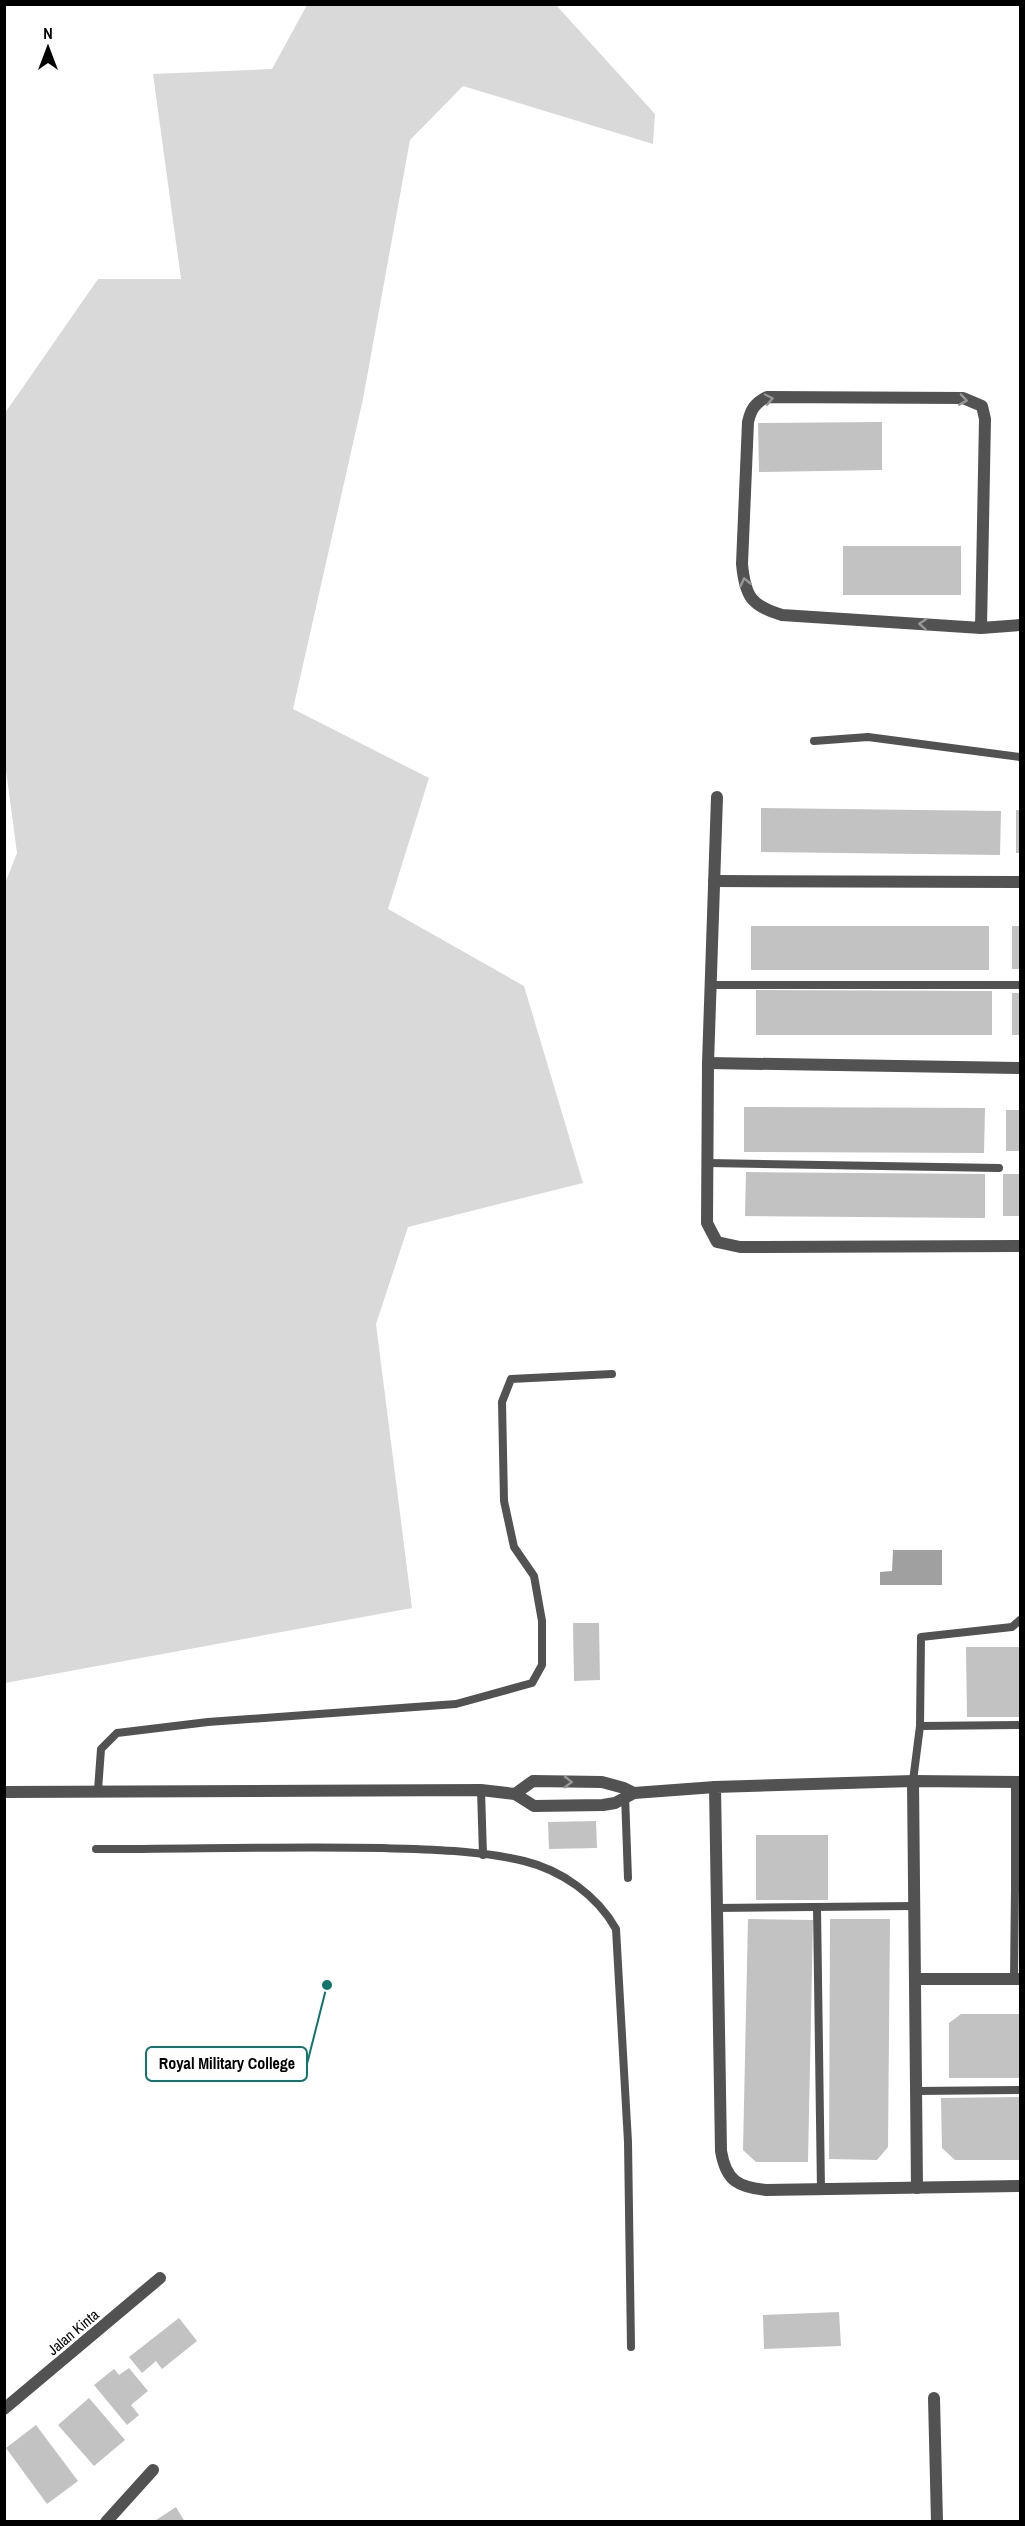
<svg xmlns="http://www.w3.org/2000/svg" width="1025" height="2526" font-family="'Archivo Narrow',sans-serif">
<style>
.green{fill:#d9d9d9}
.water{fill:#a0a0a0}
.building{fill:#c2c2c2}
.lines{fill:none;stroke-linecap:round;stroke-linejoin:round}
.service{stroke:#525252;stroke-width:8}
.minor{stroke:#525252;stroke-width:12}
.oneway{stroke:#979797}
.labels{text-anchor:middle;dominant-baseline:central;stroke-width:6;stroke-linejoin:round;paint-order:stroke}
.street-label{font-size:15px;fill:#000;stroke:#fff}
.leader{fill:none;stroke:#0f766e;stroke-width:2}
.callout-dot{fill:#0f766e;stroke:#fff;stroke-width:2}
.callout{fill:#fff;stroke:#0f766e;stroke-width:2}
.callout-label{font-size:16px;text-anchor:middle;font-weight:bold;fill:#000}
</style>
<rect width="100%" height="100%" fill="#fff"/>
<!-- green -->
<polygon class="green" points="307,5 556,5 655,114 653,144 463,86 410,140 363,399 293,709 429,778 388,909 524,986 583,1183 408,1227 376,1324 412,1608 5,1683 4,886 17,853 4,755 5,413 98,279 181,279 153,74 272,69"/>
<!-- water -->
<polygon class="water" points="893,1550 942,1550 942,1585 880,1585 880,1572 892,1571"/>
<!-- building -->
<g class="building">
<polygon points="882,422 882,470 759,472 758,423"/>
<rect x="843" y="546" width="118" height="49"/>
<polygon points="761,808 1001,811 1000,855 761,852"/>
<rect x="1016" y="810" width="4" height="43"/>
<rect x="751" y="926" width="238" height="44"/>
<rect x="1012" y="926" width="8" height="43"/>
<polygon points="756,990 992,991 992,1035 756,1035"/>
<rect x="1012" y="993" width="8" height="42"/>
<polygon points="744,1107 985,1108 984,1153 744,1152"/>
<rect x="1006" y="1110" width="14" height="41"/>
<polygon points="746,1172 985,1174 985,1218 745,1216"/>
<rect x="1003" y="1174" width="17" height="42"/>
<polygon points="573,1623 599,1623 600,1680 574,1681"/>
<polygon points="966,1647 1020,1647 1020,1717 967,1717"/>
<polygon points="596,1821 597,1848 549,1849 548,1822"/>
<rect x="756" y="1835" width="72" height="65"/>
<polygon points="748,1919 813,1920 808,2162 756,2162 743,2150"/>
<polygon points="830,1919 890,1919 888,2147 877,2160 829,2159"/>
<polygon points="961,2014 1020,2014 1020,2078 949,2078 949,2023"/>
<polygon points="1020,2097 1020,2160 955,2160 942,2148 941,2098"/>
<polygon points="839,2312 841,2346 764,2349 763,2315"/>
<polygon points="179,2318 197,2341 162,2369 156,2361 142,2373 129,2357"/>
<polygon points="129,2368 148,2391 131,2405 139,2415 127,2425 94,2385 114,2369 119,2375"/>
<polygon points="89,2398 125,2440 94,2466 58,2425"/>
<polygon points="36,2425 78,2481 47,2504 6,2448"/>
<polygon points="176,2507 185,2522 153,2522"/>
</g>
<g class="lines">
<!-- service -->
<g class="service">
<polyline points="814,741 868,737 1020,757"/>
<polyline points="711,985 1020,985"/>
<polyline points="708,1163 999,1168"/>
<polyline points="920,1726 1020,1725"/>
<polyline points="913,1781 920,1726 921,1637 1012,1627 1020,1620"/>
<polyline points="1015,1782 1015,1888 1020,1887"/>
<polyline points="98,1790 101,1749 117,1733 208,1722 456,1704 532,1683 542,1665 542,1621 534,1576 514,1547 504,1501 502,1402 511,1379 612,1374"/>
<polyline points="481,1790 483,1855"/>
<polyline points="625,1795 628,1878"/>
<path d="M96,1849C192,1849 288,1846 383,1848C429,1850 479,1850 524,1861C561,1870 597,1895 616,1929L628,2142L631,2347"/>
<polyline points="715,1908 914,1906"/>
<polyline points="817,1908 821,2190"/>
<polyline points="1014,1979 1015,1888"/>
<polyline points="916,2091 1020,2090"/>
</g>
<!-- minor -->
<g class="minor">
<path d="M981,628L985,419L982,406L963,398L767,397C755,403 751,409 748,422L742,564C745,596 751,606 782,615L981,628L1020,625"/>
<polyline points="717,797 708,1063 707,1223 717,1242 740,1247 1020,1246"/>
<polyline points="714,881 1020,882"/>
<polyline points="708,1063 1020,1068"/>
<polyline points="913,1781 917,2188"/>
<path d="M1020,1782L913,1781L715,1787L721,2151C726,2181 738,2187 766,2190L1020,2186"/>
<polyline points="4,1792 481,1790 515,1794 534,1806 603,1805 615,1803 634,1793 715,1787"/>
<polyline points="515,1794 533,1781 602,1782 624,1788 634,1793"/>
<polyline points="915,1979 1020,1979"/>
<polyline points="934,2398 937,2522"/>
<polyline points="4,2409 160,2278"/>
<polyline points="106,2522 153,2470"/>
</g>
</g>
<!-- one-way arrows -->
<defs><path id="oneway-chevron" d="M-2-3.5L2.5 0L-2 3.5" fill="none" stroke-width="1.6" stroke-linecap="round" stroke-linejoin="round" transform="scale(1.5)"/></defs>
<g class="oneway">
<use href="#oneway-chevron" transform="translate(769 399) rotate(-12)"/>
<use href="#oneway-chevron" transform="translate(963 400) rotate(9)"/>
<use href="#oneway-chevron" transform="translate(745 582) rotate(-103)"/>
<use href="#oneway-chevron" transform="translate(923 624) rotate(-176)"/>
<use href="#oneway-chevron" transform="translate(568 1782) rotate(1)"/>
</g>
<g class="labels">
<!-- street labels -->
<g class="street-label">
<text transform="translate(73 2332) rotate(-40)">Jalan Kinta</text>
</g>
</g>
<!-- callouts -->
<path class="leader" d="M327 1985L307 2064"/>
<circle class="callout-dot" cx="327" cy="1985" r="6"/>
<rect class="callout" x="146" y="2047" width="161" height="34" rx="6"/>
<g class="callout-label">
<text x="227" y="2069">Royal Military College</text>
</g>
<!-- border -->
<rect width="1025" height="2526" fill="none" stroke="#000000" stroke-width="12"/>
<!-- north arrow -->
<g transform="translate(48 48)" stroke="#ffffff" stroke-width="4.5" paint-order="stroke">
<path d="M0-4.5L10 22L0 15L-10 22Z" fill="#000000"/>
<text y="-9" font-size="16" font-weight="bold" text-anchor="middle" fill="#000000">N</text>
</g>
</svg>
